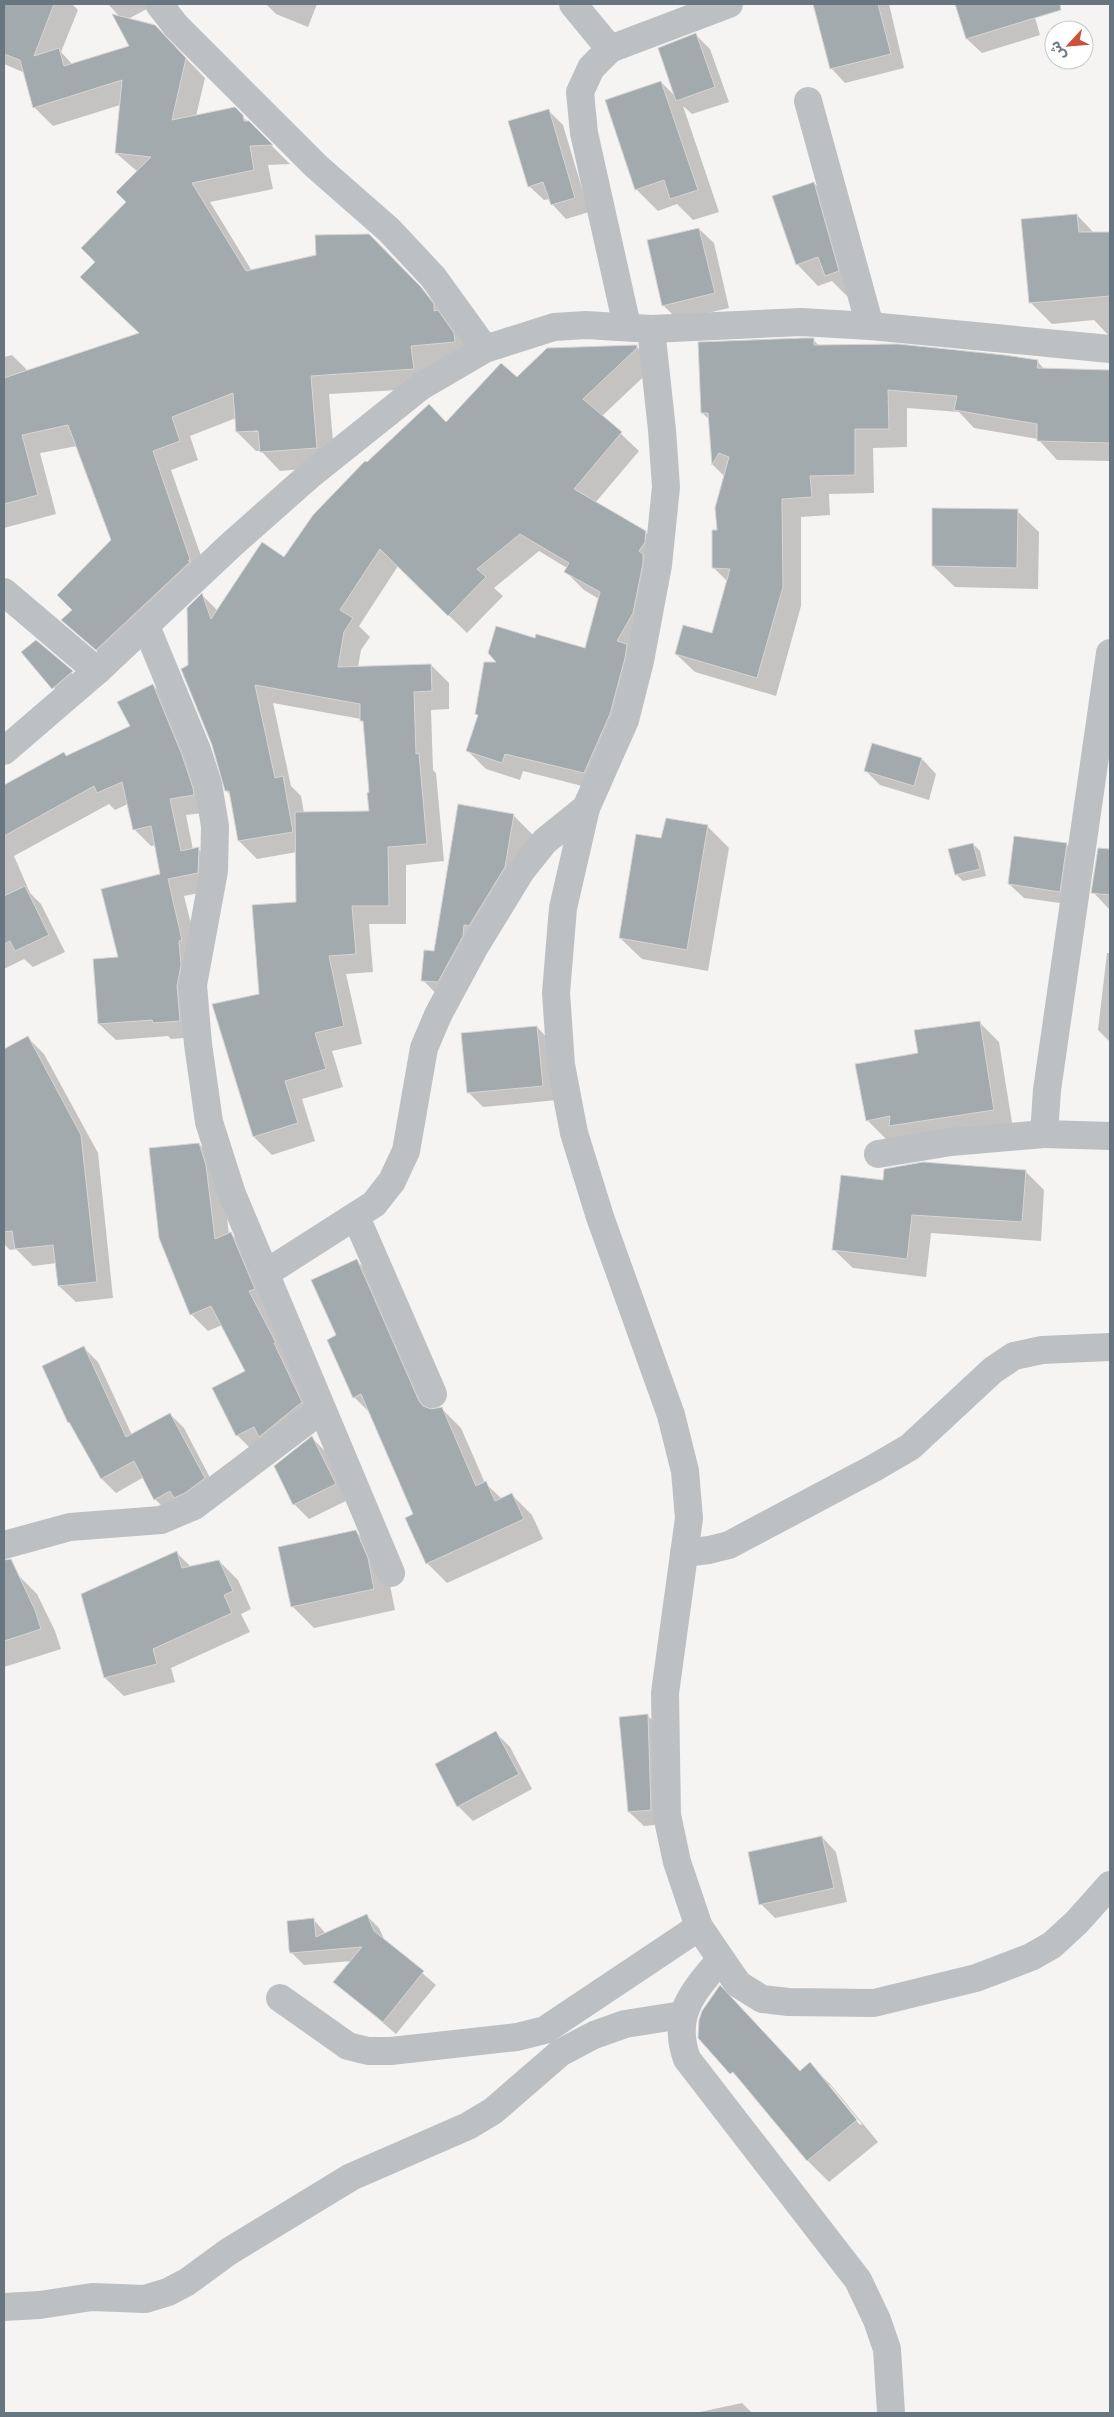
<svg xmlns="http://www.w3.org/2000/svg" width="1114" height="2417" font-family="'Exo 2','Noto Sans Arabic',sans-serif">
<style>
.shadow{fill:#0003;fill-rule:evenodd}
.building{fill:#a2aaae;stroke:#d6d6d4}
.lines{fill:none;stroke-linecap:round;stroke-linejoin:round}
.street{stroke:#bcc0c3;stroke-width:28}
</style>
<rect width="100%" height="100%" fill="#f5f4f2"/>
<!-- shadow -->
<g class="shadow">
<path d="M4,4H72L78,10L61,52L73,65L131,47L120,17L108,4H156L128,19L155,26L205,78L196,116L234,108L290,164L268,165L273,189L210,202L252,271L388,254L440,308L473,353V361L430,365L432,388L329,394L335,466L280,471L261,451H256L237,432L236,418L190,436L198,460L171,470L209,579L116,668L62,620L132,563L77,446L40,453L56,514L4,528V357L12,355L28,371L140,334L97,262L128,202L138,172L116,153L120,105L53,126L34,107L25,73L4,64ZM253,430L265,431L253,432Z"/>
<polygon points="266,4 317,4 308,27 276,14"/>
<polygon points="814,4 889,4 904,68 845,83 831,68"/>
<polygon points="956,4 1031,4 1040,35 982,53 967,39"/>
<polygon points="696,35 710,49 729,102 692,114 683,106 719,212 693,220 677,204 658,211 636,189 661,82 677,98"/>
<polygon points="548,110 563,125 589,212 566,219 552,204 550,199 544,200 529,186"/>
<polygon points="814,183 835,205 859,292 847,296 832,281 818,286 797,264"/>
<polygon points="1077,215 1094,233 1110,233 1110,337 1094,320 1052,324 1030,302"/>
<polygon points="699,229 714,243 729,308 678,320 663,305"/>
<polygon points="813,340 820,346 1037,361 1045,370 1110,371 1110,461 1057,460 1038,439 974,428 959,412 907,408 907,447 873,448 874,493 829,494 830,515 801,517 801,606 776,696 695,672 676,654 713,635 728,582 714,568 725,477 713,465 710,420 702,413"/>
<path d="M636,346L655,366L602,416L639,451L595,503L645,532L663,550L602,791L523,771L520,780L486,769L468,751L479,716L476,714L499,663L536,640L585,650L599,599L584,590L565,571L567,568L539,551L494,588L503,596L467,633L398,566L359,626L370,637L361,650L358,667L431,665L449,683V709L431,710L433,770L436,773L444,861L406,865V924H369L373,972L346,974L362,1044L332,1051L343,1087L302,1099L315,1141L272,1155L254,1137L260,995L297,904V852L257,859L239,841L231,796L226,790L190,666L202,595L218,611L285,559L367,464L447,423L517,379ZM273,703L361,719L364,724L371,794L370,812L304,813L301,796L291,786Z"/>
<polygon points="1017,511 1039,532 1038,589 955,587 933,566"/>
<polygon points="36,641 86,686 67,703 23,652"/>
<polygon points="153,685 169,702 210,812 186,815 193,850 198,849 215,865 214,890 184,896 199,956 197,1037 171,1039 168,1036 116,1040 99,1024 120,959 162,875 156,845 151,846 134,829 128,804 115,810 109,804 14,856 30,893 41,904 65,952 33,967 24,959 4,969 4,802 63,776 132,727"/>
<polygon points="873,744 922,759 936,774 929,800 880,785 865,770"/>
<polygon points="513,815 533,835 443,1001 423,980 435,952"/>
<polygon points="707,826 729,848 708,971 642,959 620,938"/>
<polygon points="973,844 980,851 986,876 963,881 956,874"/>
<polygon points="1066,844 1081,859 1074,905 1024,898 1009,884"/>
<polygon points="1099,849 1110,851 1110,910 1093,892"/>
<polygon points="1107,953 1110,953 1110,1042 1098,1030"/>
<polygon points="979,1022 999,1042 1013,1129 887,1140 867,1120 919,1054"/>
<polygon points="537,1027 551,1042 557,1100 483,1107 468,1092"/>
<polygon points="27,1037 44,1054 98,1153 113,1298 76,1302 59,1286 57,1263 33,1266 16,1249 10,1250 4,1244 4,1050"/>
<polygon points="199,1144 216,1161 223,1183 229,1235 231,1234 248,1250 318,1420 254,1452 237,1435 246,1371 222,1325 208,1331 191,1314"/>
<polygon points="1025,1171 1044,1190 1041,1241 931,1233 926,1277 853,1268 833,1249 884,1181"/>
<polygon points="357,1261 377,1281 433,1410 441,1408 461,1428 485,1483 502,1499 512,1495 532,1515 543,1539 447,1583 427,1563 415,1515 371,1414 354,1397 338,1336"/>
<polygon points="84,1348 98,1362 132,1435 170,1414 184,1428 218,1493 169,1513 155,1499 144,1477 116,1493 102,1479 74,1427 69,1422"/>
<polygon points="312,1438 326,1452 350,1499 309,1519 294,1504 275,1466"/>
<polygon points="356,1532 377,1553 389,1580 395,1610 314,1628 292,1606"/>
<polygon points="176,1552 191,1567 219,1561 238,1580 251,1609 241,1614 250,1632 171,1668 175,1682 124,1696 105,1678"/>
<polygon points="17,1574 37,1594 55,1631 61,1649 4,1667 4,1578"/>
<polygon points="647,1715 662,1730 665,1824 644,1826 629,1812 620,1718"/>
<polygon points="496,1733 510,1747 532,1789 473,1821 458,1806"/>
<polygon points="822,1837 836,1852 847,1902 775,1918 761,1904"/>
<polygon points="366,1915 379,1928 385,1941 436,1985 396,2034 335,1982 352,1961 304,1965 291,1952 314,1920 326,1934"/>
<path d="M699,2037L800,2072L809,2064L831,2085L878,2142L829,2182L808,2161L753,2094ZM827,2085H830L862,2124L860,2125Z"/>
<polygon points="742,2403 752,2413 700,2413 700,2412"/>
</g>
<!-- building -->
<g class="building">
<polygon points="4,4 54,4 34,56 59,48 64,66 129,46 112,14 155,25 186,58 172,120 235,107 243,115 244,121 249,121 273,145 250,146 254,170 192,183 246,271 316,255 315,235 369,234 421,287 434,304 434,311 438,310 454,333 455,342 411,346 414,369 311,376 317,448 260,452 258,431 236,432 233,393 172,417 180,441 153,451 190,559 188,561 191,561 96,650 61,620 72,610 57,595 111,540 68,425 22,435 38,495 4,504 4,378 139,333 80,277 95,262 81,248 126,202 116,192 151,157 115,153 122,80 33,108 20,60 4,54"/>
<polygon points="813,4 878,4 891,54 830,69"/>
<polygon points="955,4 1060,4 1061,10 966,39"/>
<polygon points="696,33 715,87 676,101 658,48"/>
<polygon points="661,81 698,190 670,199 664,180 635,190 605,100"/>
<polygon points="549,109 575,198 551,205 543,182 528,187 508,121"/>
<polygon points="814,182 839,271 825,276 818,257 796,265 772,196"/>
<polygon points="1077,214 1079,232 1110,232 1110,296 1029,303 1021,219"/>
<polygon points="699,228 715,293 662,306 647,240"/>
<polygon points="804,338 814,338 814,345 898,344 1004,355 1038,360 1037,368 1110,370 1110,443 1037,441 1037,424 954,410 957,396 888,390 889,429 855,429 855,475 810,476 812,497 782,499 783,587 757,678 675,654 683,625 712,633 730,569 712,568 712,530 717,530 715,508 729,457 719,453 712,465 708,413 701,413 698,342"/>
<polygon points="637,345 637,348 583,399 622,432 574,489 646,531 645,542 639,551 643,554 643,563 633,613 617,641 627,644 625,658 610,714 584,773 505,754 502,763 466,751 478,715 475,714 484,662 496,662 488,653 496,626 535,638 536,634 585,648 600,592 564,572 569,563 520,534 477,569 486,577 448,616 380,549 340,610 353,618 344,632 338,667 431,664 432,691 414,692 416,754 419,753 427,844 388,847 389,906 352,906 356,954 329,956 344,1026 315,1033 326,1069 285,1081 298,1123 253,1137 212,1004 259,994 252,905 296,902 295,812 369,811 367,793 369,792 363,721 360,721 360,704 255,685 275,778 283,776 293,832 238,841 229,791 225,791 212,745 181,669 188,665 187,608 202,593 211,619 262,542 284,557 313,515 365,461 367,462 429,404 446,422 501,363 517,377 547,348"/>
<polygon points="932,508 1018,509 1017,568 932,566"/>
<polygon points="36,640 73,671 52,689 21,652"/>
<polygon points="153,684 182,755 193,788 194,795 170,799 181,851 199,847 198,873 168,879 182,940 179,941 181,965 177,986 180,1021 153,1023 152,1020 98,1024 93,959 118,957 101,889 160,874 151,826 133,830 122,782 97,793 94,786 4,836 4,785 64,752 66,756 130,726 117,702"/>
<polygon points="872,743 922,758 914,786 864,771"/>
<polygon points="458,804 514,814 505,867 469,926 464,925 463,936 438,982 421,981 424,950 434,951"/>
<polygon points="666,818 708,825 687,950 619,938 636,834 661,838"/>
<polygon points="1014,836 1067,843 1060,892 1008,884"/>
<polygon points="973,843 980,869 955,875 948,849"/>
<polygon points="1098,848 1110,849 1110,895 1091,893"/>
<polygon points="25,886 49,935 15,951 10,941 4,944 4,896"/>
<polygon points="980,1021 994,1110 889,1126 890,1116 866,1121 855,1064 918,1053 914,1030"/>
<polygon points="537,1026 543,1086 467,1093 461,1033"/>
<polygon points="28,1036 81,1135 97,1282 58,1286 53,1245 15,1249 12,1231 4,1232 4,1049"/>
<polygon points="199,1143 206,1165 215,1239 231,1232 255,1289 249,1291 276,1343 274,1343 302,1402 259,1437 254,1427 236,1436 212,1388 245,1371 211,1306 190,1315 159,1238 149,1148"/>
<polygon points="923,1162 1026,1170 1022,1222 912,1215 907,1259 832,1250 841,1175 883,1180 884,1169"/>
<polygon points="357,1259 419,1401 423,1406 431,1409 442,1407 476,1486 486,1481 495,1501 512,1493 524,1519 426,1564 405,1518 413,1514 361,1394 353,1398 327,1340 336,1335 311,1280"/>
<polygon points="84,1346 126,1437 170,1413 205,1478 185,1493 174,1498 170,1491 154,1500 134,1461 101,1479 69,1422 68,1423 42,1366"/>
<polygon points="312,1436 336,1484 293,1505 274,1466"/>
<polygon points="356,1530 368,1558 374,1589 291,1607 278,1547"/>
<polygon points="177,1551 182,1568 219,1560 233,1591 224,1595 232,1613 153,1649 157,1664 104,1678 81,1594"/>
<polygon points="11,1559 35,1610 41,1629 4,1641 4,1560"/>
<polygon points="648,1714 651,1810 628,1812 619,1717"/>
<polygon points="496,1731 519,1774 457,1807 435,1764"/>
<polygon points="822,1836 834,1888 759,1905 748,1852"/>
<polygon points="367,1914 374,1931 424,1971 383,2022 333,1982 362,1947 290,1953 289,1950 287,1921 314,1918 316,1937"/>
<polygon points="720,1985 800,2071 810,2062 857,2120 807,2161 733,2072 730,2074 698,2038 699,2020 702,2011"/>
</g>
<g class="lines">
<!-- street -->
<g class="street">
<polyline points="159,4 176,26 316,166 389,230 433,277 485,349"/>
<polyline points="573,4 610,49"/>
<polyline points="808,101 870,326"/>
<polyline points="627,326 584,133 580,92 591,68 610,49 729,4"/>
<polyline points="651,329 801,322 870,326 1110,349"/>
<polyline points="4,592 97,671"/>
<polyline points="146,626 197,750 208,784 215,826 214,871 193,985 198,1044 209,1122 232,1194 391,1573"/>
<polyline points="4,751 97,671 232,544 310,475 420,387 485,349 554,327 586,325 651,329 662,430 666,487 658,565 640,661 625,720 586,808 563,908 556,993 561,1065 574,1133 600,1217 671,1415 685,1471 689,1518 665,1693 667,1815 677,1862 699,1927 738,1984 762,1999 788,2002 874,2003 976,1978 1031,1957 1052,1945 1077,1922 1110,1885"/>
<polyline points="1044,1134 1110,1136"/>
<polyline points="878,1154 951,1142 1044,1134 1047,1090 1110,653"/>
<polyline points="356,1217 433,1394"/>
<polyline points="266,1273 374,1204 392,1181 406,1151 424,1048 438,1015 474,948 521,871 545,841 586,808"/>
<polyline points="4,1545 70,1527 161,1520 194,1506 321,1410"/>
<polyline points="684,1553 709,1550 729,1545 874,1468 910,1447 993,1370 1014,1356 1042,1350 1110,1347"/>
<path d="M720,1960C693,1992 671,2015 687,2059L858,2280L877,2320L887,2349L891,2413"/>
<polyline points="280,1998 348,2046 368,2051 391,2051 517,2037 545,2030 699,1927"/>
<polyline points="4,2307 40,2305 92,2297 145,2299 168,2292 187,2282 228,2252 351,2177 468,2126 493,2111 560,2053 594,2035 625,2024 682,2015"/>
</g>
</g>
<!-- border -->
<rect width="1114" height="2417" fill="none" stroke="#68777f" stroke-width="10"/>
<!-- north arrow -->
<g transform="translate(1069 45) rotate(244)"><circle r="24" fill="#ffffff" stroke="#c3c9cc"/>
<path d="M0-4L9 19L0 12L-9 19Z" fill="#cc503b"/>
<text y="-8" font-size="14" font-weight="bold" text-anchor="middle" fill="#68777f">ش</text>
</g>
</svg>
